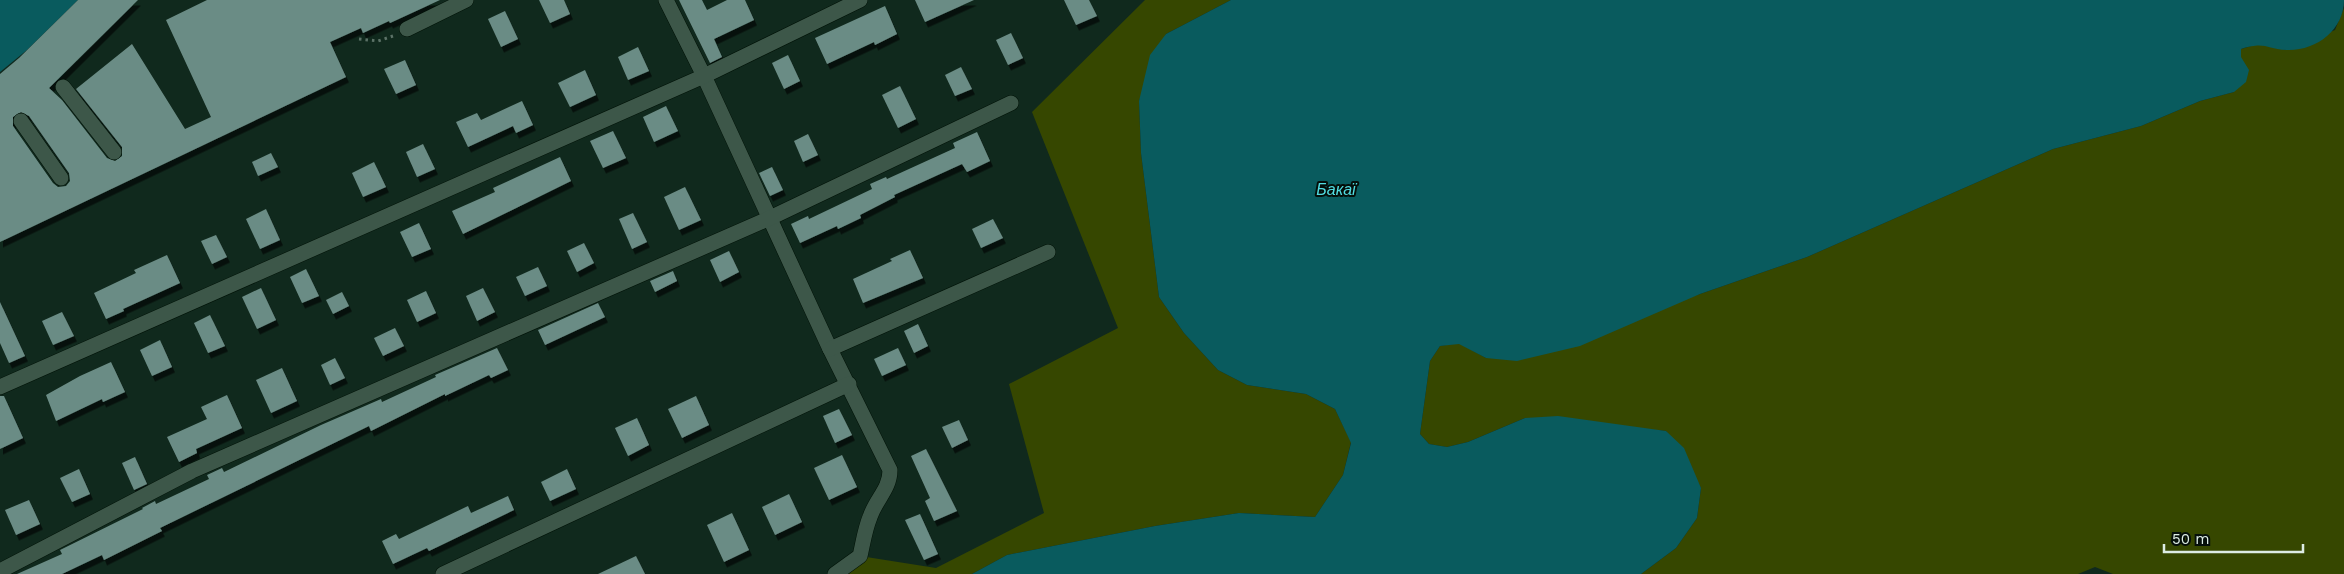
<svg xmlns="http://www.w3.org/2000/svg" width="2344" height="574" font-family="'Work Sans',sans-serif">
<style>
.green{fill:#364700}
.water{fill:#095b5e}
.building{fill:#6b8c85;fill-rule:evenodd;filter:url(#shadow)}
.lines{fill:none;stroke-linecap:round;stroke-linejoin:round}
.minor-casing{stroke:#001207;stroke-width:16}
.path{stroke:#5c7267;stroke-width:3;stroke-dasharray:2.5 4;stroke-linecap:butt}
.minor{stroke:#3d5749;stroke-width:15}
.labels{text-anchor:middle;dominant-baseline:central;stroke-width:4;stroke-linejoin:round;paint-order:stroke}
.water-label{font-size:16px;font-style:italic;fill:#51dce1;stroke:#050f0a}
</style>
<defs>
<filter id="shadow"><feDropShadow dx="3" dy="5.5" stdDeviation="0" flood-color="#0009"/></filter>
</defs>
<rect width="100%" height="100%" fill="#10291d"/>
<!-- green -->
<g class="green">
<polygon points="1145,0 1231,0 1166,34 1139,101 1141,153 1159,297 1184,333 1218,370 1247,385 1306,394 1335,409 1351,442 1343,475 1315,517 1239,513 1155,526 1007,555 972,574 835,574 860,556 936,568 1044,513 1009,384 1118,328 1032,112"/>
<polygon points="2344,8 2344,574 2113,574 2095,567 2078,574 1641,574 1676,548 1697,518 1701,488 1666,431 1525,418 1468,442 1447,447 1429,444 1420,434 1430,361 1440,346 1459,343 1486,358 1700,294 1807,257 2053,149 2141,126 2200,101 2234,92 2241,49 2258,44 2287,50 2335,30"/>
</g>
<!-- water -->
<g class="water">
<polygon points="0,0 78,0 27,50 0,72"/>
<path d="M1231,0H2344C2344,30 2316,51 2287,50C2265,49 2266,41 2241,49V57L2249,70L2246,82L2234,92L2200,101L2141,126L2053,149L1807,257L1700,294L1580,346L1517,361L1486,358L1459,344L1440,346L1430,361L1420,434L1429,444L1447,447L1468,442L1525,418L1558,416L1666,431L1684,448L1701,488L1697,518L1676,548L1641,574H972L1007,555L1155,526L1239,513L1315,517L1343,475L1351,443L1335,409L1306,394L1247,385L1218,370L1184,333L1159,297L1141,153L1139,101L1150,55L1166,34Z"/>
</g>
<!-- building -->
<g class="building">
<path d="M78,0H138L49,88L62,100L107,158L115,161L122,156V147L76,89L132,44L185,129L211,117L166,20L207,0H440L390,23L389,21L363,33L361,28L330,42L346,77L0,242V74L19,58ZM21,112L29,116L69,173L70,181L66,186L58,187L53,183L13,126V117Z"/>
<polygon points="539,0 564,0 570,14 550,23"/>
<polygon points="679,0 702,0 707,10 727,0 745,0 754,20 714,39 722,57 710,63"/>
<polygon points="915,0 974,0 925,22"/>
<polygon points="1064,0 1089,0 1097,16 1076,25"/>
<polygon points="885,6 897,34 875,45 874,42 827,64 815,38"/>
<polygon points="505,11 518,39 501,47 488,19"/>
<polygon points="1011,33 1023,58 1008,65 996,40"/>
<polygon points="638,47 649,71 628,80 618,57"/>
<polygon points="788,55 800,81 784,89 772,63"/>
<polygon points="405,60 416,85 396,94 384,69"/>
<polygon points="961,67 972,89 955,96 945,75"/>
<polygon points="585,70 596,95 570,107 558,83"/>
<polygon points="900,86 916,119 898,128 882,95"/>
<polygon points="522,101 533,125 516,133 513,126 468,147 456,122 477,113 481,120"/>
<polygon points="666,106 678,131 654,142 643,117"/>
<polygon points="613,131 626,158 603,168 590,141"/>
<polygon points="977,132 990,161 967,172 962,164 894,195 895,197 860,215 861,218 838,229 837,226 800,243 791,224 808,216 809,219 872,189 870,184 886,177 887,179 955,148 953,143"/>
<polygon points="808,134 818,155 803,162 794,141"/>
<polygon points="423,144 435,169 417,177 406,152"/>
<polygon points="271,153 278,167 258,176 252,162"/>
<polygon points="560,157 571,181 463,234 452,211 495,192 493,188"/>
<polygon points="374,162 386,187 363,197 352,173"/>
<polygon points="772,167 783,190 770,196 759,173"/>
<polygon points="685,187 701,220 679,230 664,197"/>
<polygon points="266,209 280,240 260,249 246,219"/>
<polygon points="633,213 647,242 632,249 619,219"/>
<polygon points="993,219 1003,238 981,248 972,229"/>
<polygon points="419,223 431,249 412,257 400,232"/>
<polygon points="216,235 227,257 212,264 201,241"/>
<polygon points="584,243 594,263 577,272 567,251"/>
<polygon points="910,250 923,278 863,303 853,279 892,261 890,259"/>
<polygon points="729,251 739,272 720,282 710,260"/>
<polygon points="167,255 180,283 123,309 124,311 106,319 94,293 136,273 134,270"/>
<polygon points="538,267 547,286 525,296 516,277"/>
<polygon points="306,269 319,296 302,303 290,277"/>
<polygon points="673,271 677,281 655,292 650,281"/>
<polygon points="261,288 276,320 257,329 242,297"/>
<polygon points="483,288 495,312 477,321 466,296"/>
<polygon points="426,291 436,313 417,322 407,300"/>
<polygon points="342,292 349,306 333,314 326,300"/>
<polygon points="0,302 25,356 9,363 0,343"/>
<polygon points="598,303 605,317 545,345 538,330"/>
<polygon points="62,312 74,336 53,345 42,321"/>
<polygon points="210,315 225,346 208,353 194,323"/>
<polygon points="918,324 928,346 914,353 904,331"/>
<polygon points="395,328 404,346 383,356 374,338"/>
<polygon points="160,340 172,367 152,376 140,350"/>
<polygon points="497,348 508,370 491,378 489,375 445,396 445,394 371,431 369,426 160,528 162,531 104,560 102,555 62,574 17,574 62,554 60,550 143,509 142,508 155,501 156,504 209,479 207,475 222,468 224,472 321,425 381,399 382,402 436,377 435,375"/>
<polygon points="898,348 906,365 882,376 874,359"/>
<polygon points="335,358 345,378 330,385 321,365"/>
<polygon points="111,362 125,392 103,402 102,399 56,421 46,395 80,376"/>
<polygon points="282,368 297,401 271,413 256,380"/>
<polygon points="227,395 242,428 196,449 197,453 179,462 167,437 207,419 201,407"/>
<polygon points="0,396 4,396 23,438 0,449"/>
<polygon points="696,396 709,425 682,438 668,409"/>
<polygon points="839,409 852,435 835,443 823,416"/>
<polygon points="637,418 649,445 628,456 615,428"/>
<polygon points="959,420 968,440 952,448 942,427"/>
<polygon points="926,449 957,511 934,521 925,501 930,498 911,456"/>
<polygon points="842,455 857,487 829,500 814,468"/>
<polygon points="135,457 147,484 134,490 122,463"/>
<polygon points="79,469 90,494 72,502 60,478"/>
<polygon points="567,469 576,489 550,501 541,482"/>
<polygon points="789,494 802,522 775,535 762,507"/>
<polygon points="508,496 514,510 429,551 427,548 393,564 382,541 396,534 399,539 468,506 471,513"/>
<polygon points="29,500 40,524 16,535 5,510"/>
<polygon points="732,513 749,550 724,562 707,525"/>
<polygon points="920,514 938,554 924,560 905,520"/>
<polygon points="636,556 645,574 598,574"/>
</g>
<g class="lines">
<!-- minor casing -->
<g class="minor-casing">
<g id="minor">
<path d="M666,0L704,76L830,349L890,470C890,489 876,499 870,517C865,529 863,543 860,556L835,574"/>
<polyline points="407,29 466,0"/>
<polyline points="63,87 114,152"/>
<polyline points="21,121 61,178"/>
<polyline points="830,349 1048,252"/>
<polyline points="0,387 704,76 860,0"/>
<polyline points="0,571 192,471 770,218 1011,103"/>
<polyline points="443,574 849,384"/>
</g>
</g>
<!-- path -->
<polyline class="path" points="359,39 378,41 393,36"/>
<!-- minor -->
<use href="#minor" class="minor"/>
</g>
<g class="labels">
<!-- water labels -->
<g class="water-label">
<text x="1336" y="189">Бакаї</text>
</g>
</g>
<!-- scale -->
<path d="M2164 544v8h139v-8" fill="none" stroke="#ddece4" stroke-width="2.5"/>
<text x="2172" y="544" font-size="15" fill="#ddece4" stroke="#050f0a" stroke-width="4" paint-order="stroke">50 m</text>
</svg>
